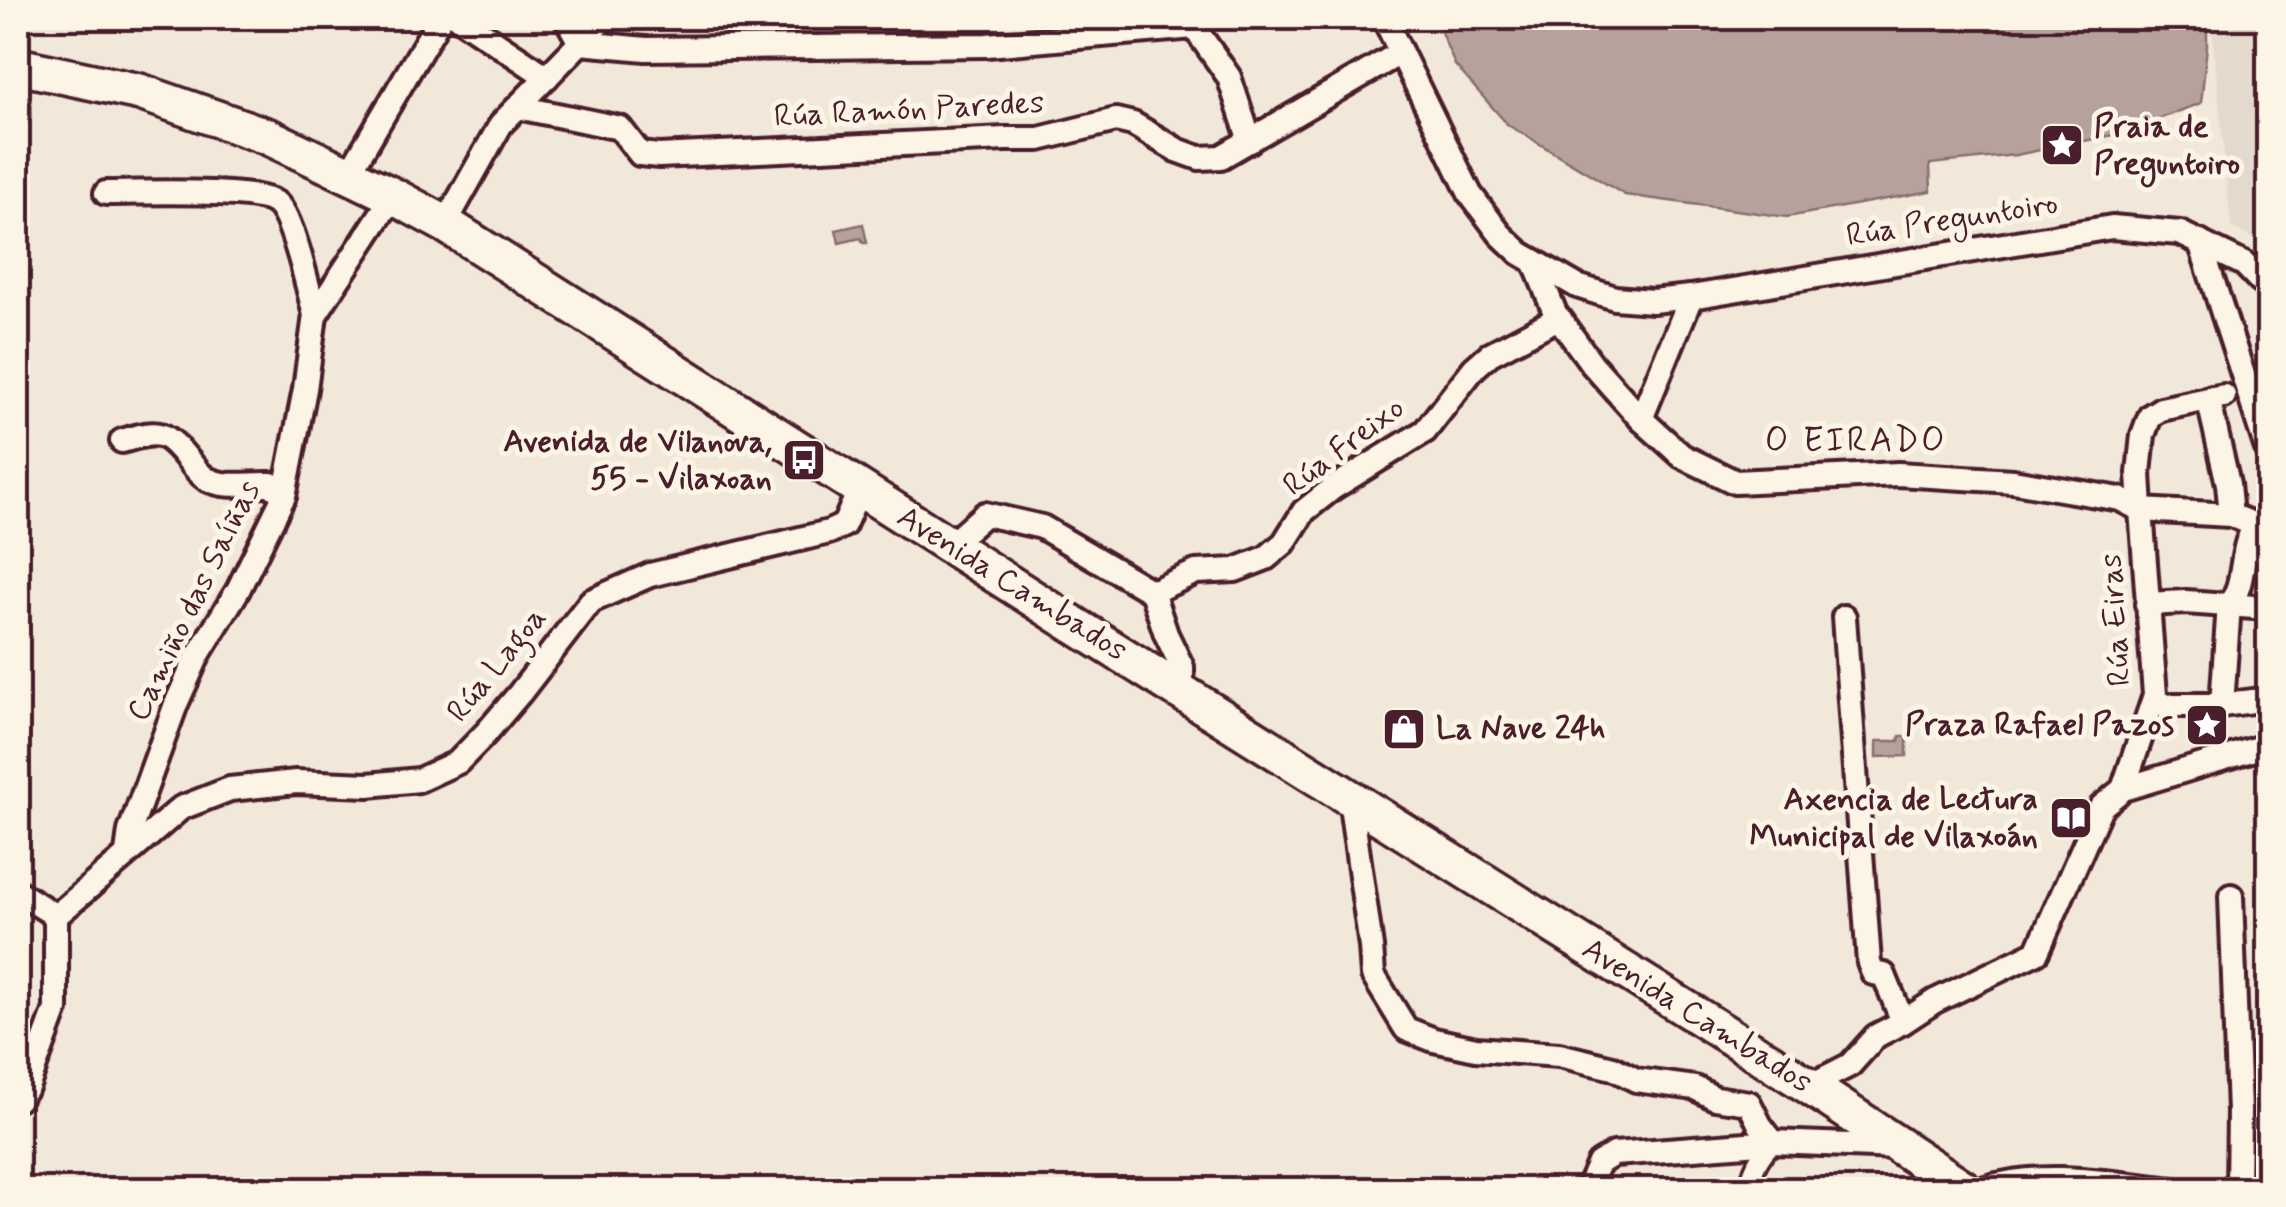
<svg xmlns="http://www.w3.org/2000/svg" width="2286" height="1207" font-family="Mynerve,sans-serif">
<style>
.built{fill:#e4d9cd}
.water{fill:#b6a19c;stroke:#8b6d6f;stroke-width:2.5}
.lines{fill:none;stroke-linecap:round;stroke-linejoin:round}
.pedestrian-casing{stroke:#4a1f2b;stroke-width:25}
.minor-casing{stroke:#4a1f2b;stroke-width:30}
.primary-casing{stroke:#4a1f2b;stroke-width:42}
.pedestrian{stroke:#fcf5e5;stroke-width:18}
.minor{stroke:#fcf5e5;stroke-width:22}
.primary{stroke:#fcf5e5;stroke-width:35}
.labels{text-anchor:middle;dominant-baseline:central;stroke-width:10;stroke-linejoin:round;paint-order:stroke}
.street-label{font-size:32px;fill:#4a1f2b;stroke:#fcf5e5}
.poi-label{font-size:32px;font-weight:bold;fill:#4a1f2b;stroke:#fcf5e5;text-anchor:end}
.neighbourhood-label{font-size:35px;letter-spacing:2.5px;fill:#4a1f2b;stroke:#fcf5e5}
</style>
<rect width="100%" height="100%" fill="#f1e8da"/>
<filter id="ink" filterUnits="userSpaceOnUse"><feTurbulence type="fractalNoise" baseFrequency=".01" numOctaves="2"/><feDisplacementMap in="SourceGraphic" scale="20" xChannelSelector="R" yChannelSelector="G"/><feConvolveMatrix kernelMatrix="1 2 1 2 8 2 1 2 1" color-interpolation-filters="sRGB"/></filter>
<g filter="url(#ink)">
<!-- built -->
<polygon class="built" points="2211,18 2268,18 2268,247 2231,227"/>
<!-- water -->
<g class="water">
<polygon points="1435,18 2207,18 2207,46 2201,103 2118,134 2016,155 1930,164 1931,191 1787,217 1625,195 1508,125 1455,65"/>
<polygon points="863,224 867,243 863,243 861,238 839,243 836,230"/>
<polygon points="1900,736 1907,736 1907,756 1877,757 1877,741 1899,741"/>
</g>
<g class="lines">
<!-- pedestrian casing -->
<g class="pedestrian-casing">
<path id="pedestrian" d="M1751,1190C1750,1170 1760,1156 1773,1142"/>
</g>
<!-- minor casing -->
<g class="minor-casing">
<g id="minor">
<polyline points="459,18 547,77"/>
<polyline points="566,18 580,43 646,49 987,45 1194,27"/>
<polyline points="1192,18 1194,27 1229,77 1250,141"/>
<polyline points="1384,18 1470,194 1500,234 1520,253 1577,286 1615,298 1652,301 1691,297 2112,227 2180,233 2244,264 2268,289"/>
<polyline points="518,107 620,128 640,154 659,156 1005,139 1039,139 1116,120 1133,124 1177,150 1199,158 1221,157 1400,53"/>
<polyline points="348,175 440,18"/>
<path d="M106,193C136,193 259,188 277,204C293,218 309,292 315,315"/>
<polyline points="445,224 501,124 604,18"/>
<polyline points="2200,242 2268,452"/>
<polyline points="1534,261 1555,313 1592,364 1641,419 1682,456 1735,482 1898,474 2013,481 2120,499 2141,510 2231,515 2255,525 2268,525"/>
<polyline points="2224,396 2213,398 2210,406 2228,484 2231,515"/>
<polyline points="1641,419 1691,297"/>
<path d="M122,441C161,429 165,431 190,462C196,469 200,475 207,479C226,489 250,483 271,484L284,496"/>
<polyline points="950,545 985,514 1042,527 1152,592 1166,634 1182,667 1182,692"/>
<polyline points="1152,592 1196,572 1235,570 1266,558 1284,543 1304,511 1333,488 1425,431 1474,368 1490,354 1558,318"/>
<polyline points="2147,604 2186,602 2268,608"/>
<polyline points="1844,617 1869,963 1873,973 1884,975 1903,1022"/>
<polyline points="2152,705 2222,705 2268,699"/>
<path d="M2222,705L2229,604C2250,581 2235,536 2265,519"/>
<polyline points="2123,789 2268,745"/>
<polyline points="1350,798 1371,947 1373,975 1406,1029 1434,1040 1476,1049 1559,1055 1613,1068 1636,1080 1695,1088 1715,1098 1749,1103 1760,1125 1773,1142"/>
<polyline points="127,853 130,831 176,704 198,655 238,590 284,496 305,389 315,315 393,196"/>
<polyline points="18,892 56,916 181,808 230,789 296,782 368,785 419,780 458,762 486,733 520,693 591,601 650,575 829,532 844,525 860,488"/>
<polyline points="2231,896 2239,1112 2238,1190"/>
<polyline points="1809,1086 1850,1065 1876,1036 1903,1022 1935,1001 2037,952 2101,807 2123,789 2155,695 2141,510 2139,473 2143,435 2150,416 2161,409 2213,398"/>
<polyline points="18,1099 28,1085 56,1009 56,916"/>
<polyline points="1587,1190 1599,1163 1614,1154 1773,1142 1898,1147"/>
<path d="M1979,1190C2040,1169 2110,1183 2173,1190"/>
</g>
</g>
<!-- primary casing -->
<g class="primary-casing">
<polyline id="primary" points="18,66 140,92 269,137 393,196 445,224 1065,619 1809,1086 1966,1190"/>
</g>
<!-- pedestrian -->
<use href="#pedestrian" class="pedestrian"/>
<!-- minor -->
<use href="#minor" class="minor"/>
<!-- primary -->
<use href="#primary" class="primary"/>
</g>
</g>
<!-- icons -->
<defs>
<g id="sight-square" transform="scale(2.25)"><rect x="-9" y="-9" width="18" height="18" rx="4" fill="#4a1f2b" stroke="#fcf5e5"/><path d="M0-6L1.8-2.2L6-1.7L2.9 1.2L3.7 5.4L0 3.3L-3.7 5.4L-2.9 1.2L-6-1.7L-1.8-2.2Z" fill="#fff"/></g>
<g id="bus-square" transform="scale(2.25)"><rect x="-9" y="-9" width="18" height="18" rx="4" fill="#4a1f2b" stroke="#fcf5e5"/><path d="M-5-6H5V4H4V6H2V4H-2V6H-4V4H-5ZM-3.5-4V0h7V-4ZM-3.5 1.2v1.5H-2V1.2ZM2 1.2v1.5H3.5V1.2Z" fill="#fff"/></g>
<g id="shop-square" transform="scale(2.25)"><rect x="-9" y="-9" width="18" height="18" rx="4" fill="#4a1f2b" stroke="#fcf5e5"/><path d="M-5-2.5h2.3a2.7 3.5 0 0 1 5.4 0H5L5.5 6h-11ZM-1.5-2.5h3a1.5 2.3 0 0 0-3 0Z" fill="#fff"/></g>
<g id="library-square" transform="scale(2.25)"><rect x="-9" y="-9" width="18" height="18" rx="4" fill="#4a1f2b" stroke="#fcf5e5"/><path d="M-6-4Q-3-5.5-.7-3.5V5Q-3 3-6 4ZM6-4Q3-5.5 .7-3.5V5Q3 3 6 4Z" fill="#fff"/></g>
</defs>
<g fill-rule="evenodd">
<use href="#sight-square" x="2062" y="145"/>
<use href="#bus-square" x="804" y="460"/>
<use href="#sight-square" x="2207" y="725"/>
<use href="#shop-square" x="1404" y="729"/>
<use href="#library-square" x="2071" y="818"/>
</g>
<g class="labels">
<!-- street labels -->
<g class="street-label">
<text transform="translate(909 110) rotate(-3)">Rúa Ramón Paredes</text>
<text transform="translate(1952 220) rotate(-9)">Rúa Preguntoiro</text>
<text transform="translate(1344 447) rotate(-37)">Rúa Freixo</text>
<text transform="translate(1012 584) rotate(32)">Avenida Cambados</text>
<text transform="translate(194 601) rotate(-64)">Camiño das Saíñas</text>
<text transform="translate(2116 620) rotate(-94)">Rúa Eiras</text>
<text transform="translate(497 665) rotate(-51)">Rúa Lagoa</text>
<text transform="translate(1697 1016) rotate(32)">Avenida Cambados</text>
</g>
<!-- poi labels -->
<g class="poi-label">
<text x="2094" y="127" text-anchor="start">Praia de<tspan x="2094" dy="37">Preguntoiro</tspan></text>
<text x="772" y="442">Avenida de Vilanova,<tspan x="772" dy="37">55 - Vilaxoan</tspan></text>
<text x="2174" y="725">Praza Rafael Pazos</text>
<text x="1436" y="729" text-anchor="start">La Nave 24h</text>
<text x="2038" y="800">Axencia de Lectura<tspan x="2038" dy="37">Municipal de Vilaxoán</tspan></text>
</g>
<!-- neighbourhood labels -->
<g class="neighbourhood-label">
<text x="1856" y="441">O EIRADO</text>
</g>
</g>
<!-- margin -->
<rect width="2286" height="1207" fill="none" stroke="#fcf5e5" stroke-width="60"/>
<rect x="30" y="30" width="2226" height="1147" fill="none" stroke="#4a1f2b" stroke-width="4" filter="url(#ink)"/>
</svg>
